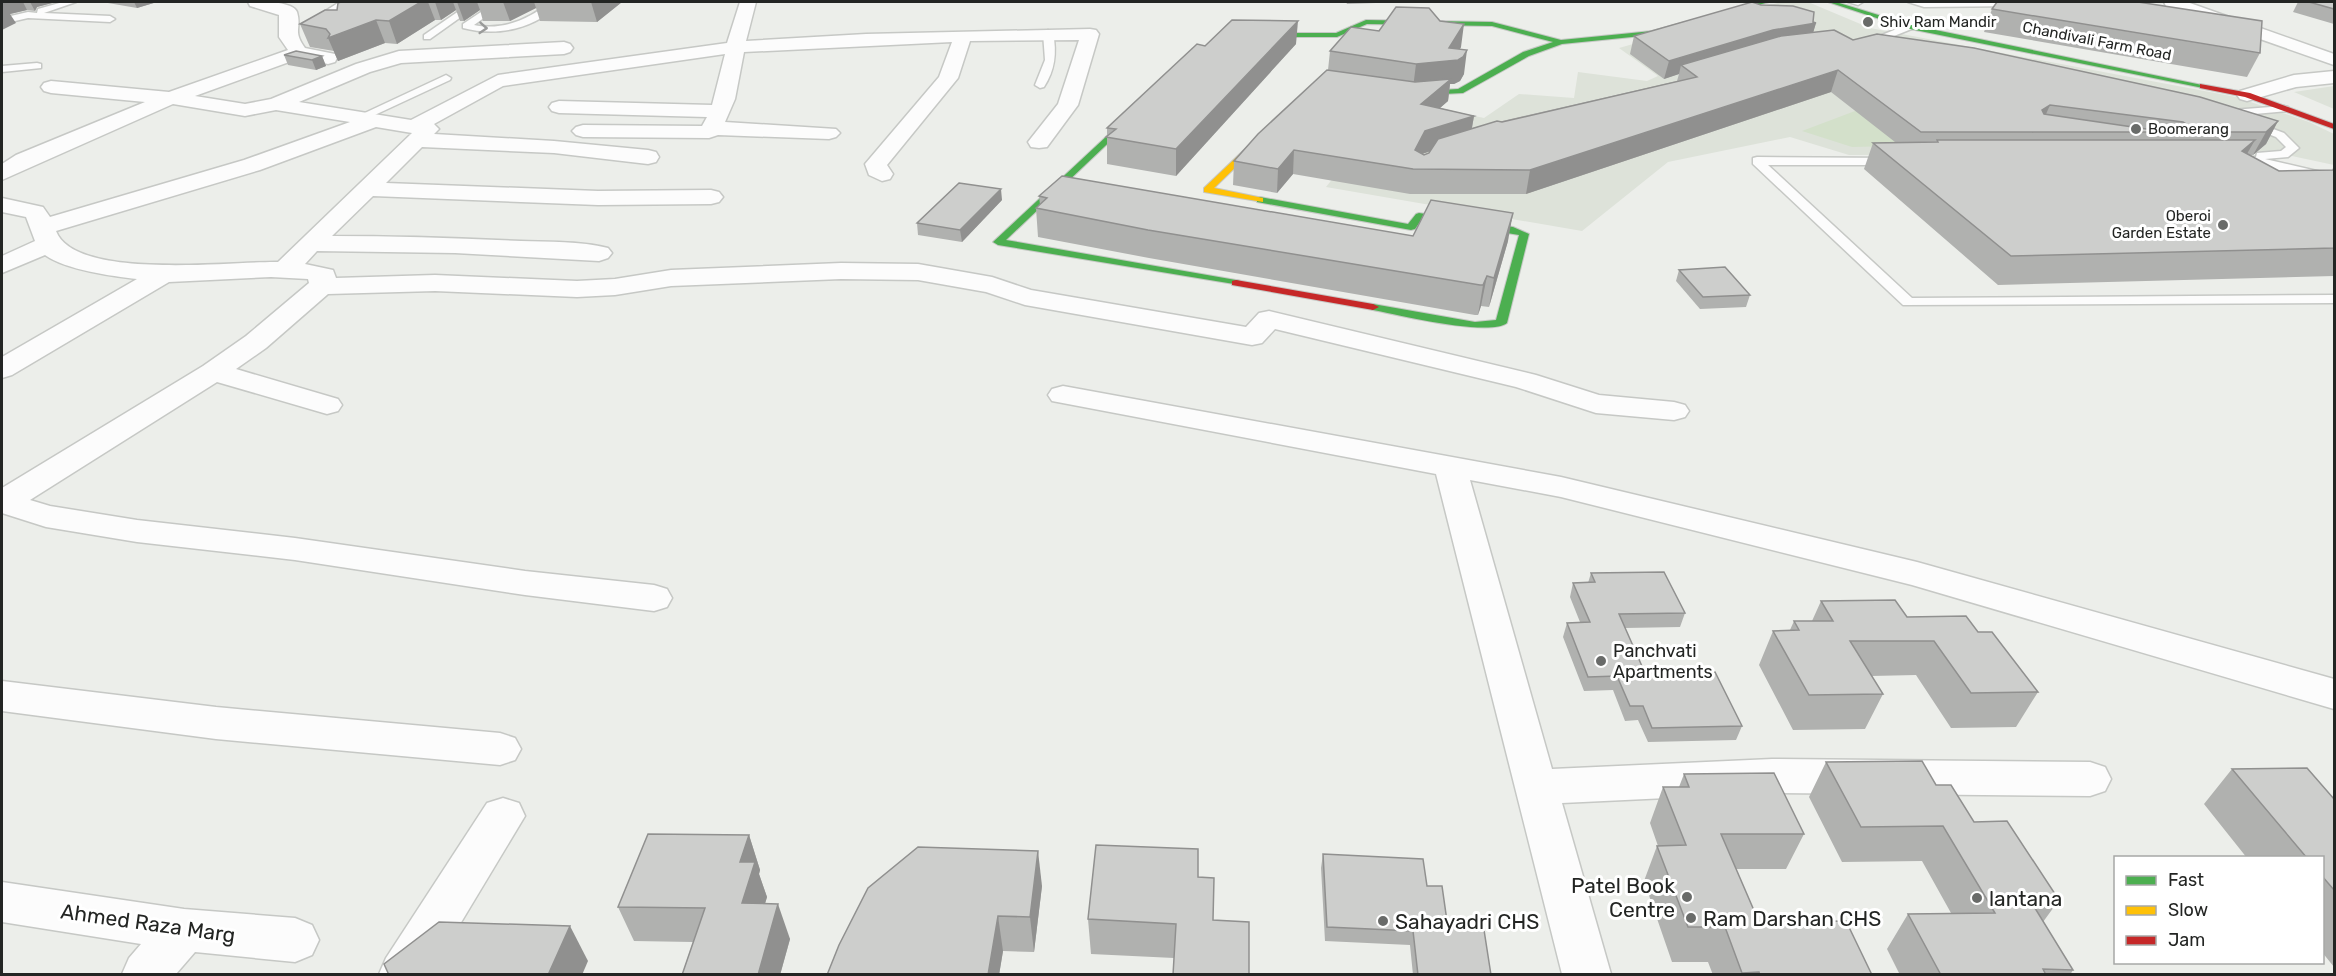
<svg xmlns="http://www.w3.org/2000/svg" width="2336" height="976" font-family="Rubik,sans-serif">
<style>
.built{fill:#dde2d9}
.green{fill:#d3e0ca}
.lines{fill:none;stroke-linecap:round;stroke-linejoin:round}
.lane-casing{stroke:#c6c8c5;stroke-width:3}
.street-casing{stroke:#c6c8c5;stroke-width:3}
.fast-casing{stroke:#c6c8c5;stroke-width:2}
.slow-casing{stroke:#c6c8c5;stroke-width:2}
.jam-casing{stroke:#c6c8c5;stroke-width:2}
.lane{fill:#fcfcfc;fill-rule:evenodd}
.street{fill:#fcfcfc;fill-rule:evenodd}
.fast{fill:#4caf50;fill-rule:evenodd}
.slow{fill:#ffc107;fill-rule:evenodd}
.jam{fill:#c62828;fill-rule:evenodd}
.wall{fill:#b0b1af;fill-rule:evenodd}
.shaded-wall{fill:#90908f}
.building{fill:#cdcecc;stroke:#90908f;stroke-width:1.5}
.oneway{stroke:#9a9b9a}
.poi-dot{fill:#696b69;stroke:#fff;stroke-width:2}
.labels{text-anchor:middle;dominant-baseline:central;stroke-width:6;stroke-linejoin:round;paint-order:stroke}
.far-poi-label{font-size:15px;fill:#232523;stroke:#fff;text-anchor:start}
.far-street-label{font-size:15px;fill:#232523;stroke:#fff}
.poi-label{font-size:18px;fill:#232523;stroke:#fff;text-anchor:start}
.near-poi-label{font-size:21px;fill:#232523;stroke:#fff;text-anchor:start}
.near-street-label{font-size:21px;fill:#232523;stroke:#fff}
</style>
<rect width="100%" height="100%" fill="#eceeea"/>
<!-- built -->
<g class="built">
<polygon points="1781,2 1808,2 1870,28 2236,97 2309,122 2334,134 2334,165 2283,154 1849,155 1790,137 1668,162 1582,231 1326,187 1396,99 1484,118 1519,94 1574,98 1578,72 1647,81 1658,76 1619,48"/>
<polygon points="2334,86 2334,109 2294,92"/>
</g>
<!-- green -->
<polygon class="green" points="1863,108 2058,142 1852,147 1802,131"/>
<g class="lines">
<!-- lane casing -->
<g class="lane-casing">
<g id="lane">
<polygon points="63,2 76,2 44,13 110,16 115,19 110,22 28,18 2,24 2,18 28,12 37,13 38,9"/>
<polygon points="355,2 404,2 399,5 343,8 313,26 305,24 338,3"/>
<polygon points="472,2 482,2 430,39 424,39 424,35"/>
<path d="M496,2H506L474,25C494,29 513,25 531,15C542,9 549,1 562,2C535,29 498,37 463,28V24Z"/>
<polygon points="1848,2 1863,2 1858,5"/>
<polygon points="1908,2 2023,2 2024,3 2019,6 1924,7"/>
<polygon points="1921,19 1926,22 1924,24 1869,46 1860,44"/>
<path d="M1048,30L1053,33C1057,53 1055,70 1044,87L1040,88L1035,85L1045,60L1043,33Z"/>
<polygon points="37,63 41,64 41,68 2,72 2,66"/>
<polygon points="446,75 451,78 450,80 364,120 360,121 354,118"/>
<polygon points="2284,106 2288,107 2288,111 2232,116 2226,113 2232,110"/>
<polygon points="2249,120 2284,133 2299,148 2288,157 2265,159 2334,175 2334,183 2253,164 2235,163 2235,157 2256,157 2257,153 2281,151 2286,147 2276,137 2245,125 2245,121"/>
<polygon points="1757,157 1894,158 1894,164 1890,165 1768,165 1912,298 2334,295 2334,303 1903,305 1753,164 1753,158"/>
</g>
</g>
<!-- street casing -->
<g class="street-casing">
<g id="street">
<path d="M248,2C257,1 293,1 297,12C302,29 292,30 305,48L335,54L337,58L335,62L328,64L300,58L195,96L245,104L271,99L356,64L399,51L564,42L570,44L573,48L570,52L564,54L401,63L370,72L299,102L411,120L498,75L727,43L740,2H756L746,41L866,34L1090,29L1096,30L1099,34L1078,105L1047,147L1039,148L1031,147L1028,142L1058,104L1079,40L970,41L958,78L887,165L893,174L890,179L882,181L869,175L865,164L939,77L952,42L744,52L735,99L725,122L836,129L840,133L836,137L829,139L718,135L709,138L583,137L576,135L572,131L576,127L583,125L702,126L707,117L559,113L552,111L549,107L552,103L559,101L712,105L725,54L503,86L434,124L439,129L434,134L554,141L648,150L656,152L659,157L656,162L648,164L554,153L422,147L386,183L598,191L711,190L719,192L723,197L719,202L711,204L598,205L373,196L332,236C395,236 458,238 521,241C549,242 580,241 608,248L612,253L608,258L599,261L455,253L317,251L305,264L333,270L336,278L435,275L577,281L615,279L671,270L841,263L918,264L992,277L1031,290L1246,327L1259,313L1269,311L1536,375L1599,395L1674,402L1685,405L1689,411L1685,417L1674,420L1596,413L1516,387L1275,329L1262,343L1252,345L1025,305L986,292L918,280L841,279L671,286L615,295L577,297L435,291L328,294L266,348L236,369L338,399L342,405L338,411L327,414L217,382L30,500L50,506L137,520L295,538L525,571L654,585L667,589L672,598L667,607L654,611L525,595L295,560L137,542L46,527L2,513V488L203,366L246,336L309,283L308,279L271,277L169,282L12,375L2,378V357L137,279C111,276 66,270 45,255L2,273V256L35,241L26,217L2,212V198L43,207L50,217L244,160L350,122L276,110L245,116L173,104L2,180V164L16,155L145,102L51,93L44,91L41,87L44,83L51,81L169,92L288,50L279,37V15L250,6ZM376,127L412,133L278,262C233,261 75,281 56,231L260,170Z"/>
<polygon points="2164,2 2187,2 2334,54 2334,65 2166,6"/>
<polygon points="2334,71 2334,83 2296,87 2247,101 2240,99 2237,95 2240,91 2294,75"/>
<polygon points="1063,386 1561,477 1917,562 2334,679 2334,709 1912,585 1561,497 1470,480 1552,769 1772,759 2090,762 2105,767 2111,779 2105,791 2090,796 1772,793 1562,803 1611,974 1562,974 1436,474 1052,401 1048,395 1052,389"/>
<polygon points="2,681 216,707 500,733 515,738 521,749 515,760 500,765 216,739 2,711"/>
<polygon points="503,798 519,803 525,816 430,974 379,974 386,958 487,803"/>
<polygon points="2,882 184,909 295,918 312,925 319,940 312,955 295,962 195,952 176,974 122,974 129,958 141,944 2,922"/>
</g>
</g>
<!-- fast casing -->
<g class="fast-casing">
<g id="fast">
<polygon points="1760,2 1769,2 1652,35 1562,44 1529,56 1463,93 1405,96 1401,94 1405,92 1458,89 1523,52 1553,42 1492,26 1367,24 1337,37 1253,37 1249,35 1253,33 1336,33 1366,20 1492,22 1561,40 1652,31"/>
<polygon points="1828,2 1836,2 1911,25 2207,86 2203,88 1910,29"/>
<polygon points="1138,107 1141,108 1141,112 1006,240 1236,280 1240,281 1240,285 998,245 993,242"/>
<path d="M1260,197L1408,224L1416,214L1419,213L1513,227L1529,234L1507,323C1490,337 1398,315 1373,310L1367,307L1373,304L1475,322L1496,320L1519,235L1422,219L1415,229L1411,230L1257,202V198Z"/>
</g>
</g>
<!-- slow casing -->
<g class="slow-casing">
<polygon id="slow" points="1264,131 1271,133 1214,188 1263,198 1263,202 1204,192 1204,188"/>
</g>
<!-- jam casing -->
<g class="jam-casing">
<g id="jam">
<polygon points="2200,84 2250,93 2334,124 2334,129 2245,97 2200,88"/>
<polygon points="1236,280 1373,304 1379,307 1373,310 1232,285 1232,281"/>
</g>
</g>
<!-- lane -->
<use href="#lane" class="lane"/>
<!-- street -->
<use href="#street" class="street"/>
<!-- fast -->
<use href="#fast" class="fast"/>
<!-- slow -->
<use href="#slow" class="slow"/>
<!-- jam -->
<use href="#jam" class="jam"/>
</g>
<!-- wall -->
<g class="wall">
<polygon points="2,2 56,2 37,7 35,11 27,10 10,14 16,23"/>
<polygon points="102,2 157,2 137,8"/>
<polygon points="341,2 622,2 597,22 540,21 536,8 510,21 483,21 480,10 464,21 460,21 456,10 441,20 435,20 397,44 385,43 338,61 334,51 310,47 300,24 337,10"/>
<polygon points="1346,2 1404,2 1347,4"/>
<polygon points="2298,2 2334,2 2334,24 2293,12"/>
<polygon points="1992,9 2260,53 2247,77 1984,32"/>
<path d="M1813,22L1816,23L1813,32L2278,121L2266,144L2253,155H2250L2279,171L2332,170L2334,166V276L1998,285L1864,169L1873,143L1895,142L1831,92L1526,194H1410L1293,174L1277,193L1233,185L1234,161L1328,70L1330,51L1461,47L1460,49L1464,74L1460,81L1454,84H1450L1448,101L1440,108L1474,116L1472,128L1677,81L1679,74L1664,79L1630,54L1634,36ZM1430,151L1429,153L1424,155L1422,154Z"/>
<polygon points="1296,44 1176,176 1107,164 1107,128 1205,46"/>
<polygon points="284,55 322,56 326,66 316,70 288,65"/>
<polygon points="1039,196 1413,236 1508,241 1489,307 1481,306 1478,315 1475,315 1149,258 1038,237 1036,208 1040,205"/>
<polygon points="1002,200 962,242 918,235 917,223"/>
<polygon points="1679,270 1750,295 1746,307 1700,309 1676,281"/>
<polygon points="1591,573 1685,613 1680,627 1625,628 1645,673 1742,726 1736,740 1648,742 1638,720 1625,721 1613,690 1584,691 1563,637 1567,623 1580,622 1570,597 1573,583 1588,583"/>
<polygon points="1821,601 1907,617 1978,632 2038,692 2016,727 1951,728 1916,675 1871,676 1883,694 1865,729 1793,730 1759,665 1773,631 1790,630 1794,621 1812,621"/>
<polygon points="1826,762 1936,785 1974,822 2059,900 2043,922 2073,970 2070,975 1900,975 1887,949 1908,914 1951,913 1922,861 1842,862 1809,797"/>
<polygon points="2232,769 2334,799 2334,967 2322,952 2322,858 2247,858 2204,804"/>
<polygon points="1684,774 1804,834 1786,869 1736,869 1759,922 1872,975 1713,975 1708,962 1672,962 1644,881 1657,846 1658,846 1650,823 1663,787 1679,787"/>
<polygon points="749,835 760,870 759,874 767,897 765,904 790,939 780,975 682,975 693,942 634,941 618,907"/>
<polygon points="1323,854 1427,886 1448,928 1491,975 1413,975 1410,945 1325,941 1321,868"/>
<polygon points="1198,877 1213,920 1174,958 1091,954 1088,919"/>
<polygon points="1042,886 1034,952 1003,951 999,975 827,975"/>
</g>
<!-- shaded-wall -->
<g class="shaded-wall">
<polygon points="2,2 23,2 27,10 10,14 16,23 2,30"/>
<polygon points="30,2 56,2 37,7 35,11"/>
<polygon points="134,2 157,2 137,8"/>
<polygon points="421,2 428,2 435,20 397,44 389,21"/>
<polygon points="435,2 453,2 456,10 441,20"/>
<polygon points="457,2 477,2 480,10 464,21"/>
<polygon points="503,2 534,2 536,8 510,21"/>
<polygon points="591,2 622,2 597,22"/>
<polygon points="376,20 385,43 338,61 328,38"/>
<polygon points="1298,21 1296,44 1176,176 1176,149"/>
<polygon points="1816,23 1811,40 1681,65 1679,74 1664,79 1669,61 1773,30"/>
<polygon points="1464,24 1461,47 1453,60 1467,50 1464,74 1460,81 1454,84 1450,84 1448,101 1418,127 1413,88 1416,64 1449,48"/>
<polygon points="322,56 326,66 316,70 312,60"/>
<polygon points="1838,70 1831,92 1526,194 1530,170"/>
<polygon points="2050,105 2040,128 2032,133 2042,110"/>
<polygon points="1474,116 1470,138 1422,154 1414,169 1415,150 1425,131"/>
<polygon points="2278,121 2266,144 2253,155 2266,132"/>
<polygon points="2255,140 2240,166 2242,151"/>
<polygon points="1294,150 1293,174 1277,193 1278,169"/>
<polygon points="1001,189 1002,200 962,242 960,230"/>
<polygon points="1513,213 1508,241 1489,307 1494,278"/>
<polygon points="1487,276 1481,306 1478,315 1483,285"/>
<polygon points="749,835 760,870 759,874 767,897 754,938 742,903 740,862"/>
<polygon points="1038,851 1042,886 1034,952 1030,917"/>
<polygon points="778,904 790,939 780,975 758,975"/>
<polygon points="998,916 1003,951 999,975 988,975"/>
<polygon points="570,926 588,961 582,975 548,975"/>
</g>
<!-- building -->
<g class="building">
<polygon points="341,2 421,2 389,21 376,20 328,38 330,34 326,29 300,24 325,10 337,10 338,3"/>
<polygon points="1752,2 1761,5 1793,6 1814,12 1813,22 1816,23 1773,30 1669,61 1634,36"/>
<polygon points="1997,2 2138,2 2262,21 2260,53 1992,9"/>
<polygon points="2309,2 2334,2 2334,9"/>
<polygon points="1396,7 1429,8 1440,21 1464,24 1449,48 1467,50 1463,57 1458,60 1416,64 1330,51 1351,27 1379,31"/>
<polygon points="1232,20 1298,21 1176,149 1106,137 1116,129 1107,128 1197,44 1205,46"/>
<polygon points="1834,30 1853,40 1877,34 1974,48 2200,97 2278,121 2266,132 2187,132 2191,127 2183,122 2050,105 2042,110 2044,114 2167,132 1921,132 1838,70 1530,170 1413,169 1294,150 1278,169 1234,161 1258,134 1327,70 1415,82 1451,79 1421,104 1474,116 1425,131 1415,150 1424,155 1429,153 1438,139 1497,121 1502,122 1697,77 1681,65 1781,36"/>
<polygon points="296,51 322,56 312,60 284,55"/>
<polygon points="1937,140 2255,140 2242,151 2279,171 2334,170 2334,169 2334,248 2011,256 1873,143 1938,142"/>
<polygon points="1062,176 1413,236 1431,200 1513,213 1494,278 1487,276 1483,285 1480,285 1148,230 1036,208 1047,198 1039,196"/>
<polygon points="959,183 1001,189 960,230 917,223"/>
<polygon points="1725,267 1750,295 1703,297 1679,270"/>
<polygon points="1664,572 1685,613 1619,614 1645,673 1715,672 1742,726 1652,728 1643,706 1630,706 1617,676 1588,677 1567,623 1590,622 1573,583 1595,582 1591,573"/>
<polygon points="1895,600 1907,617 1966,616 1978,632 1992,632 2038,692 1971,693 1934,641 1850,641 1883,694 1809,695 1773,631 1799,630 1794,621 1833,621 1821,601"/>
<polygon points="1922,761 1936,785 1951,785 1974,822 2007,821 2059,900 2030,900 2073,970 2043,969 2046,975 1941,975 1908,914 1995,913 1943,826 1861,827 1826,762"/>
<polygon points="2307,768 2334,799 2334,890 2322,876 2322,858 2307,858 2232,769"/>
<polygon points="1774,773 1804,834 1721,834 1759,922 1846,921 1872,975 1760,975 1759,972 1742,973 1725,927 1688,927 1657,846 1686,845 1663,787 1689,787 1684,774"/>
<polygon points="648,834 749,835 740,862 755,862 742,903 778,904 758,975 682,975 705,908 618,907"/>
<polygon points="1096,845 1198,849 1198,877 1214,878 1213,920 1249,922 1249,975 1173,975 1176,924 1088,919"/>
<polygon points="918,847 1038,851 1030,917 998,916 988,975 827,975 839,945 868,888"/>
<polygon points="1323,854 1423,859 1427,886 1442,886 1448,928 1484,930 1491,975 1418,975 1413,931 1327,927"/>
<polygon points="439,922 570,926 548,975 389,975 384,964"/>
</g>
<!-- one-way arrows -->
<defs><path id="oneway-chevron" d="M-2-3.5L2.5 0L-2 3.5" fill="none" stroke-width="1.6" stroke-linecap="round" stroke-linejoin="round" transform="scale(1.5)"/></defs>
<use class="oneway" href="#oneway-chevron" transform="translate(483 28) rotate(4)"/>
<!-- markers -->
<g class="poi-dot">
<circle cx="1868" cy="22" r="6"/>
<circle cx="2136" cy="129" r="6"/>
<circle cx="2223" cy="225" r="6"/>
<circle cx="1601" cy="661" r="6"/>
<circle cx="1687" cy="897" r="6"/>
<circle cx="1977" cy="898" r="6"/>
<circle cx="1691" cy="918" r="6"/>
<circle cx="1383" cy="921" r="6"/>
</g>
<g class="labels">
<!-- far-poi labels -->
<g class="far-poi-label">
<text x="1880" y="22">Shiv Ram Mandir</text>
<text x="2148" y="129">Boomerang</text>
<text x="2211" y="216" text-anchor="end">Oberoi<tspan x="2211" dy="17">Garden Estate</tspan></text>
</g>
<!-- far-street labels -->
<g class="far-street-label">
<text transform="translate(2097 41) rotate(11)">Chandivali Farm Road</text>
</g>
<!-- poi labels -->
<g class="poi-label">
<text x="1613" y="651">Panchvati<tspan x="1613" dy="21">Apartments</tspan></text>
</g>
<!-- near-poi labels -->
<g class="near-poi-label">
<text x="1675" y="885" text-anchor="end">Patel Book<tspan x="1675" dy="24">Centre</tspan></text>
<text x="1989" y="898">lantana</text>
<text x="1703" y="918">Ram Darshan CHS</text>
<text x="1395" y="921">Sahayadri CHS</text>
</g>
<!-- near-street labels -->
<g class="near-street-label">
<text transform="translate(148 923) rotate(8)">Ahmed Raza Marg</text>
</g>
</g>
<!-- border -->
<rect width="2336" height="976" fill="none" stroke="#232523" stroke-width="6"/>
<!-- legend -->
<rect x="2114" y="856" width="210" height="108" fill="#ffffff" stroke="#a7a8a7" stroke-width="1.5"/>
<rect x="2126" y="876" width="30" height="9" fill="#4caf50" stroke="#a7a8a7" stroke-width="1.5"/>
<text x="2168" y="886" font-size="18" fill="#232523">Fast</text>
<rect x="2126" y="906" width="30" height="9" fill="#ffc107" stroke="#a7a8a7" stroke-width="1.5"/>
<text x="2168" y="916" font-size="18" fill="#232523">Slow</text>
<rect x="2126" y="936" width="30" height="9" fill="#c62828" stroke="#a7a8a7" stroke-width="1.5"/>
<text x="2168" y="946" font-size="18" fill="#232523">Jam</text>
</svg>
